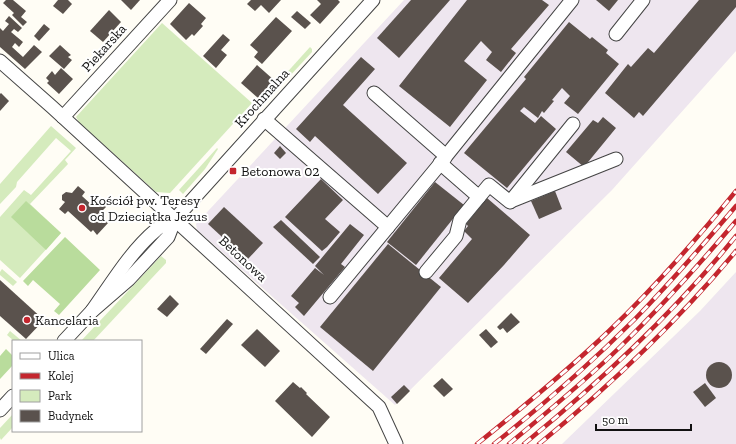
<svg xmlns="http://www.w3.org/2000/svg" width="736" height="444" font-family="'Zilla Slab',serif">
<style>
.industrial{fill:#eee6ef}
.green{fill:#d5ebbd}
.forest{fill:#b9dc9c}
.building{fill:#5a524d}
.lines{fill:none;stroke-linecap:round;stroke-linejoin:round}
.minor-casing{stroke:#444;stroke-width:15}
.minor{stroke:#fff;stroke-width:13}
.rail-casing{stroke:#c4262e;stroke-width:4.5}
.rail{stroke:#fff;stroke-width:3;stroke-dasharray:9;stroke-linecap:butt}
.poi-dot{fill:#c4262e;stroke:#fff;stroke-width:1.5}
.labels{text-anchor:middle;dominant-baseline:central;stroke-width:4;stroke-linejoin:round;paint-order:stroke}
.street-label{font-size:14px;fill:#111;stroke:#fff}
.poi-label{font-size:14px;fill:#111;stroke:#fff;text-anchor:start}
</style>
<rect width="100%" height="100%" fill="#fffdf5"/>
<!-- industrial -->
<g class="industrial">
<polygon points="404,0 736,0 736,51 612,190 395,405 197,230 196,224"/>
<polygon points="736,272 736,444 562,444 700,311"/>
</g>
<!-- green -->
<g class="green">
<polygon points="162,23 252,103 170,193 156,192 79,122 76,117"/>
<polygon points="310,47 312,49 312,52 287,79 285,80 282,78"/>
<polygon points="277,82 280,84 280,87 264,105 246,119 245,118"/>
<polygon points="51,126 76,148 65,160 68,164 30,204 61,233 20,278 0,260 0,217 24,190 31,195 71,151 56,138 17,182 16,187 0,204 0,184"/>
<polygon points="217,148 218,149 205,169 183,194 179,190"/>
<polygon points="161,256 166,260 166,263 93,341 81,341"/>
<polygon points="2,269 17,282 13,286 0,275 0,272"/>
<polygon points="10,331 22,341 14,341 7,335"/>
<polygon points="13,414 13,427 1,440 0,438 0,428"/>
</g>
<!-- forest -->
<g class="forest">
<polygon points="26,201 61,233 46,250 11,217"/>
<polygon points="65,237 100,270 59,315 54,311 60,304 33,280 28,286 23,281"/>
<polygon points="6,349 13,356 13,365 0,379 0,356"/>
</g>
<!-- building -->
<g class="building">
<polygon points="6,0 13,0 26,11 21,17 27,22 23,26 12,15 14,13 3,3"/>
<polygon points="58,0 68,0 72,4 63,14 53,6"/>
<polygon points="121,0 140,0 131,10"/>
<polygon points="251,0 281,0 269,13 261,5 255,11 247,4"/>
<polygon points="317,0 338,0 340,2 320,24 310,15 321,4"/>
<polygon points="411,0 450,0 399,58 377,38"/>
<polygon points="467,0 542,0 549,5 511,49 516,53 501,72 486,60 492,52 481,41 464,61 487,80 450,127 399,86"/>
<polygon points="596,0 618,0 609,11"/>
<polygon points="699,0 736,0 736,7 643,116 639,112 634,118 605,93 628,64 631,67 648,48 654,53"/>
<polygon points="189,3 206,18 201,24 203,26 194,36 192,34 186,40 170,24"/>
<polygon points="109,10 121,22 103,42 90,31"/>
<polygon points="297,11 311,23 305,29 291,17"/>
<polygon points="9,16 22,28 18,32 14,29 11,32 23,42 19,47 15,43 12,47 23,57 34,45 42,52 25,69 0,47 0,28 3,31 9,24 5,21"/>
<polygon points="276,17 292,31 262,64 254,57 258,52 250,45"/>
<polygon points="569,22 590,39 592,37 608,50 606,53 619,64 578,114 564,103 570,96 562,88 552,100 554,101 544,113 542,111 538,118 524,107 520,111 535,123 541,116 556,129 507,188 464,153 526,79 524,77"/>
<polygon points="44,24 50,29 39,41 34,36"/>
<polygon points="223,34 230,40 221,50 227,55 216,68 203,56"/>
<polygon points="60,45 71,55 68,57 72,60 64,69 49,56"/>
<polygon points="361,57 375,69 343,105 407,163 378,194 315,136 310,142 296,129"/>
<polygon points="257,65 274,80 258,98 241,83"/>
<polygon points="61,68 73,79 59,94 47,83 49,81 46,78 52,71 55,75"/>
<polygon points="1,93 9,101 0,111 0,94"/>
<polygon points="603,117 616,128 584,167 566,152 593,120 598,123"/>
<polygon points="280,146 286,153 280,159 274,153"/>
<polygon points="321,179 343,200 325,219 340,232 327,247 322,251 285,217"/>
<polygon points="435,182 464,205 416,265 387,242"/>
<polygon points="78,186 85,192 82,196 94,207 100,201 106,207 100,213 105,217 104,219 108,223 97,235 93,230 91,232 68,211 65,214 59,209 65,202 62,200 62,195 66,192 72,193"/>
<polygon points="555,191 562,209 539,219 531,201"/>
<polygon points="487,198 530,235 504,265 468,303 439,278 472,239 464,231 468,226 466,224"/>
<polygon points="224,207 263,243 247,260 208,224"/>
<polygon points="281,220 320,257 313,264 273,227"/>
<polygon points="350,224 364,235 341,264 345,267 304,316 295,307 299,303 291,296 315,268 324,275 315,266"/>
<polygon points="388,244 441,287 373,371 320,327"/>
<polygon points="0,280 44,320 26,339 0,316"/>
<polygon points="170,295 179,304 167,317 157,309"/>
<polygon points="511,313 520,322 507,333 503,328 500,330 497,327"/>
<polygon points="227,319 233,324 206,354 200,349"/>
<polygon points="257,329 280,351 265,367 241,345"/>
<polygon points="486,329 498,342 491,348 479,335"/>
<circle cx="719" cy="375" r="13"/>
<polygon points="442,378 453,389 444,397 433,386"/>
<polygon points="293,382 300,388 301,387 307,393 306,394 330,417 312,437 275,401"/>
<polygon points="705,383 716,398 705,407 693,392"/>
<polygon points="404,385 410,391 397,404 391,397"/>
</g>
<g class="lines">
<!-- minor casing -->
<g class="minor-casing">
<g id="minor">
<polyline points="616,34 643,0"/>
<polyline points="0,61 52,107 379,407 396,444"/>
<polyline points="374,93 446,156 572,0"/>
<polyline points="63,117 170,0"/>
<polyline points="264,119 388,227"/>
<polyline points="440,163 479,197 489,185 510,202 573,124"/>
<polyline points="511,201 616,159"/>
<polyline points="426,272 456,236 460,220 479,197"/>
<polyline points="330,297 445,158"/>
<path d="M92,311C112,283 130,252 156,230C161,225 168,222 175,219L373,0"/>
<polyline points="64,341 92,311 129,279 168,237 175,219"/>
<polyline points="0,410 13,396"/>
</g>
</g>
<!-- minor -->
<use href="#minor" class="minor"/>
<!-- rail casing -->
<g class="rail-casing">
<g id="rail">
<path d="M477,444C522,408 567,371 609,331C655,287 696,240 736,191"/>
<path d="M494,444C543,405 590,364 635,319C670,283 703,245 736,206"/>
<path d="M509,444C546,413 584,382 619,348C660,308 699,265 736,221"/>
<path d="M524,444C601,381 673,314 736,236"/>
<path d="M539,444C611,385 677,322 736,251"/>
</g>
</g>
<!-- rail -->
<use href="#rail" class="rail"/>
</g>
<!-- markers -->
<g class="poi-dot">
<rect x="229" y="167" width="8" height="8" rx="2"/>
<circle cx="82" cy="208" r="4"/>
<circle cx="27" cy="320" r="4"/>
</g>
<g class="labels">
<!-- street labels -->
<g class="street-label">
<text transform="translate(104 48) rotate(-48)">Piekarska</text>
<text transform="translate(262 98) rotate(-48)">Krochmalna</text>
<text transform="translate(243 259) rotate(43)">Betonowa</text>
</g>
<!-- poi labels -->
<g class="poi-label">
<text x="241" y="171">Betonowa 02</text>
<text x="90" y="200">Kościół pw. Teresy<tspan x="90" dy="16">od Dzieciątka Jezus</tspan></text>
<text x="35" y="320">Kancelaria</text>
</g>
</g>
<!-- legend -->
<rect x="12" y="340" width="130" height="92" fill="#ffffff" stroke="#a0a0a0"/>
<rect x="20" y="353" width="20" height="6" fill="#ffffff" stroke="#a0a0a0"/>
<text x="48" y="360" font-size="12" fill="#111111">Ulica</text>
<rect x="20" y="373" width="20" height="6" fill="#c4262e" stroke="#a0a0a0"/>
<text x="48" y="380" font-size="12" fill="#111111">Kolej</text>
<rect x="20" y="390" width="20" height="12" fill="#d5ebbd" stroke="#a0a0a0"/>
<text x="48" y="400" font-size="12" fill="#111111">Park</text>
<rect x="20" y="410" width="20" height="12" fill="#5a524d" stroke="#a0a0a0"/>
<text x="48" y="420" font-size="12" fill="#111111">Budynek</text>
<!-- scale -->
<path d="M596 424v6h95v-6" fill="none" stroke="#111111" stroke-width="2"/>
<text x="602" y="424" font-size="12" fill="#111111" stroke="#ffffff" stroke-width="3" paint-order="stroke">50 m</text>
</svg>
